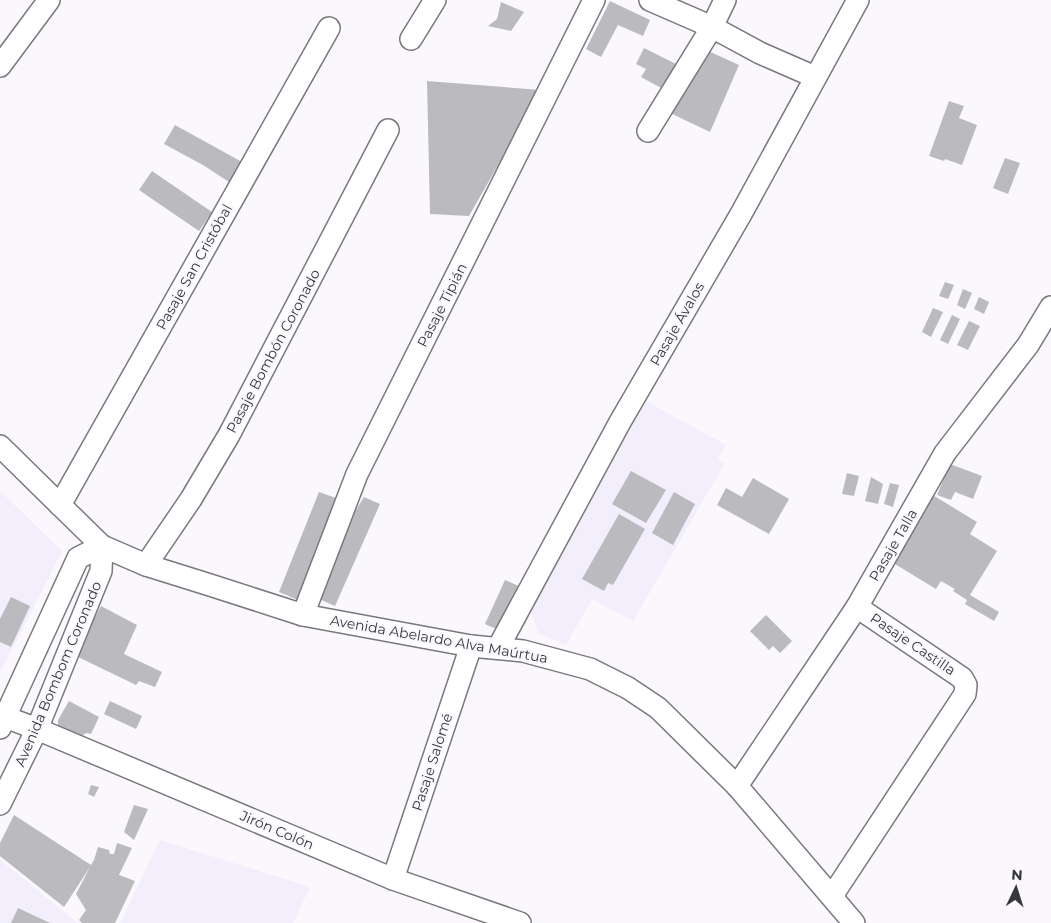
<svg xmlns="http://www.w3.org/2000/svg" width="1051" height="923" font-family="Montserrat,sans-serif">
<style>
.built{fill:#f3eefb}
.building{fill:#bbbabf}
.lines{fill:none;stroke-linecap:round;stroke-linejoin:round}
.minor-casing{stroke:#7a787d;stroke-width:24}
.minor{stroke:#fff;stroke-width:21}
.labels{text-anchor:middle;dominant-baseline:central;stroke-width:4.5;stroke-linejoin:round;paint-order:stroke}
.street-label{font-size:14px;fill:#383739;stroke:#faf8fd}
</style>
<rect width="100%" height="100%" fill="#faf8fd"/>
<!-- built -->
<g class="built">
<polygon points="642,399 726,445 718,459 725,463 633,621 592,599 566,645 538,633 529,604"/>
<polygon points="0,491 62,551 0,673"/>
<polygon points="160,840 310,887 293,923 120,923"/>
<polygon points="0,860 78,923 0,923"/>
</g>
<!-- building -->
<g class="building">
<polygon points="610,1 650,20 643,36 618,25 601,57 586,49"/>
<polygon points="501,2 524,12 511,31 488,26 497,19"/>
<polygon points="644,48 676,64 663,89 641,77 646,69 636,64"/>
<polygon points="704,49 739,65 710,132 668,112"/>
<polygon points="427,81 541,90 469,216 430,214"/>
<polygon points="949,101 964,106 959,118 977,125 962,165 945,159 944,161 929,156"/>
<polygon points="175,125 242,162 229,182 203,165 164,144"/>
<polygon points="1005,158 1020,163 1008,194 993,188"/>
<polygon points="152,171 212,212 199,231 139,190"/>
<polygon points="945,282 954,285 948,299 939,296"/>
<polygon points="963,289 972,293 965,309 957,305"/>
<polygon points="979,297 989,302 984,314 974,309"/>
<polygon points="933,308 943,312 931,337 922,332"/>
<polygon points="952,315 960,319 948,344 940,340"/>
<polygon points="969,321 980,326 968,350 957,345"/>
<polygon points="950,464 982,476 973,499 955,492 951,500 937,495"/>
<polygon points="631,471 666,490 646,523 612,504"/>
<polygon points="847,473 859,476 854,496 842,494"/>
<polygon points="871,477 883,484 878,504 865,501"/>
<polygon points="753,478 789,499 769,534 717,505 726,488 742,497"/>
<polygon points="890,483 899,485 893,507 884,504"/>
<polygon points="319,492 339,499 298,600 279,592"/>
<polygon points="674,492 695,504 673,545 652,533"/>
<polygon points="931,494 977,522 970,534 997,551 970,595 999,612 994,621 965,604 967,600 953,591 955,589 941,581 936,589 890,561"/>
<polygon points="364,497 380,504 335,606 319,599 356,510"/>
<polygon points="619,514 645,529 613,585 608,583 604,591 582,579"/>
<polygon points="505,580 523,588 503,632 485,624"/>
<polygon points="11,597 30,606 11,647 0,642 0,619"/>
<polygon points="101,606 137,625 124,654 162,672 155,687 139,681 136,685 74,655"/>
<polygon points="766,615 792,641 780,653 773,646 769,650 750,631"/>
<polygon points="69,701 99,717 91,734 86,733 78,739 58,731 58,720"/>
<polygon points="110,701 142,716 136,729 104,714"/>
<polygon points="91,785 99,787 94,797 88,794"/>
<polygon points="134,805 148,809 134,840 124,832"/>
<polygon points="14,815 91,865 94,860 98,847 109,850 110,854 114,854 117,843 132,848 119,875 135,881 115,923 82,923 79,920 86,910 76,894 90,867 64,907 0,856 0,843"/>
<polygon points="18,908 50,923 11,923"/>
</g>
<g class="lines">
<!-- minor casing -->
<g class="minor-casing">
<g id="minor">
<polyline points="650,0 712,27 760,53 815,77"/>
<polyline points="411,39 435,0"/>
<polyline points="0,66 49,0"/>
<polyline points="648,131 712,27 725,0"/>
<polyline points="0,446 60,505 102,546 146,565 210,585 303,615 471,646 523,651 590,669 628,688 658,708 737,786 854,923"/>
<polyline points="60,505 329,28"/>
<polyline points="146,565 191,499 229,435 388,130"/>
<polyline points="303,615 357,474 594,0"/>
<polyline points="498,648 620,422 741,214 858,0"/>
<polyline points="0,715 37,729 393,879 520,923"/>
<polyline points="0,728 78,558 102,546"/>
<polyline points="737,786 857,607 945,453 1028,345 1051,307"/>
<polyline points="0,804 37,729 101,571 102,546"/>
<polyline points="393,879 471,646"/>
<polyline points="832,896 965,694 966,685 962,678 857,607"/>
</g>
</g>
<!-- minor -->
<use href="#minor" class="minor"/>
</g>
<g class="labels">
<!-- street labels -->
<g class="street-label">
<text transform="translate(194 267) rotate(-61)">Pasaje San Cristóbal</text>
<text transform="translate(442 305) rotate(-63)">Pasaje Tipián</text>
<text transform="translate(677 324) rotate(-60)">Pasaje Ávalos</text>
<text transform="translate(273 351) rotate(-62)">Pasaje Bombón Coronado</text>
<text transform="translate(893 545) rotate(-60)">Pasaje Talla</text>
<text transform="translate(439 639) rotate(10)">Avenida Abelardo Alva Maúrtua</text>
<text transform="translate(913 644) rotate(34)">Pasaje Castilla</text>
<text transform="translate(58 674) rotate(-67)">Avenida Bombom Coronado</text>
<text transform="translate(432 762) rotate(-72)">Pasaje Salomé</text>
<text transform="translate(277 830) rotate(23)">Jirón Colón</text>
</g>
</g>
<!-- north arrow -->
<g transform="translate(1016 888) rotate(4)" stroke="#faf8fd" stroke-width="4" paint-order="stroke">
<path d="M0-4L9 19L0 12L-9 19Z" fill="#383739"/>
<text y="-8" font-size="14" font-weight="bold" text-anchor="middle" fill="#383739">N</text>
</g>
</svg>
